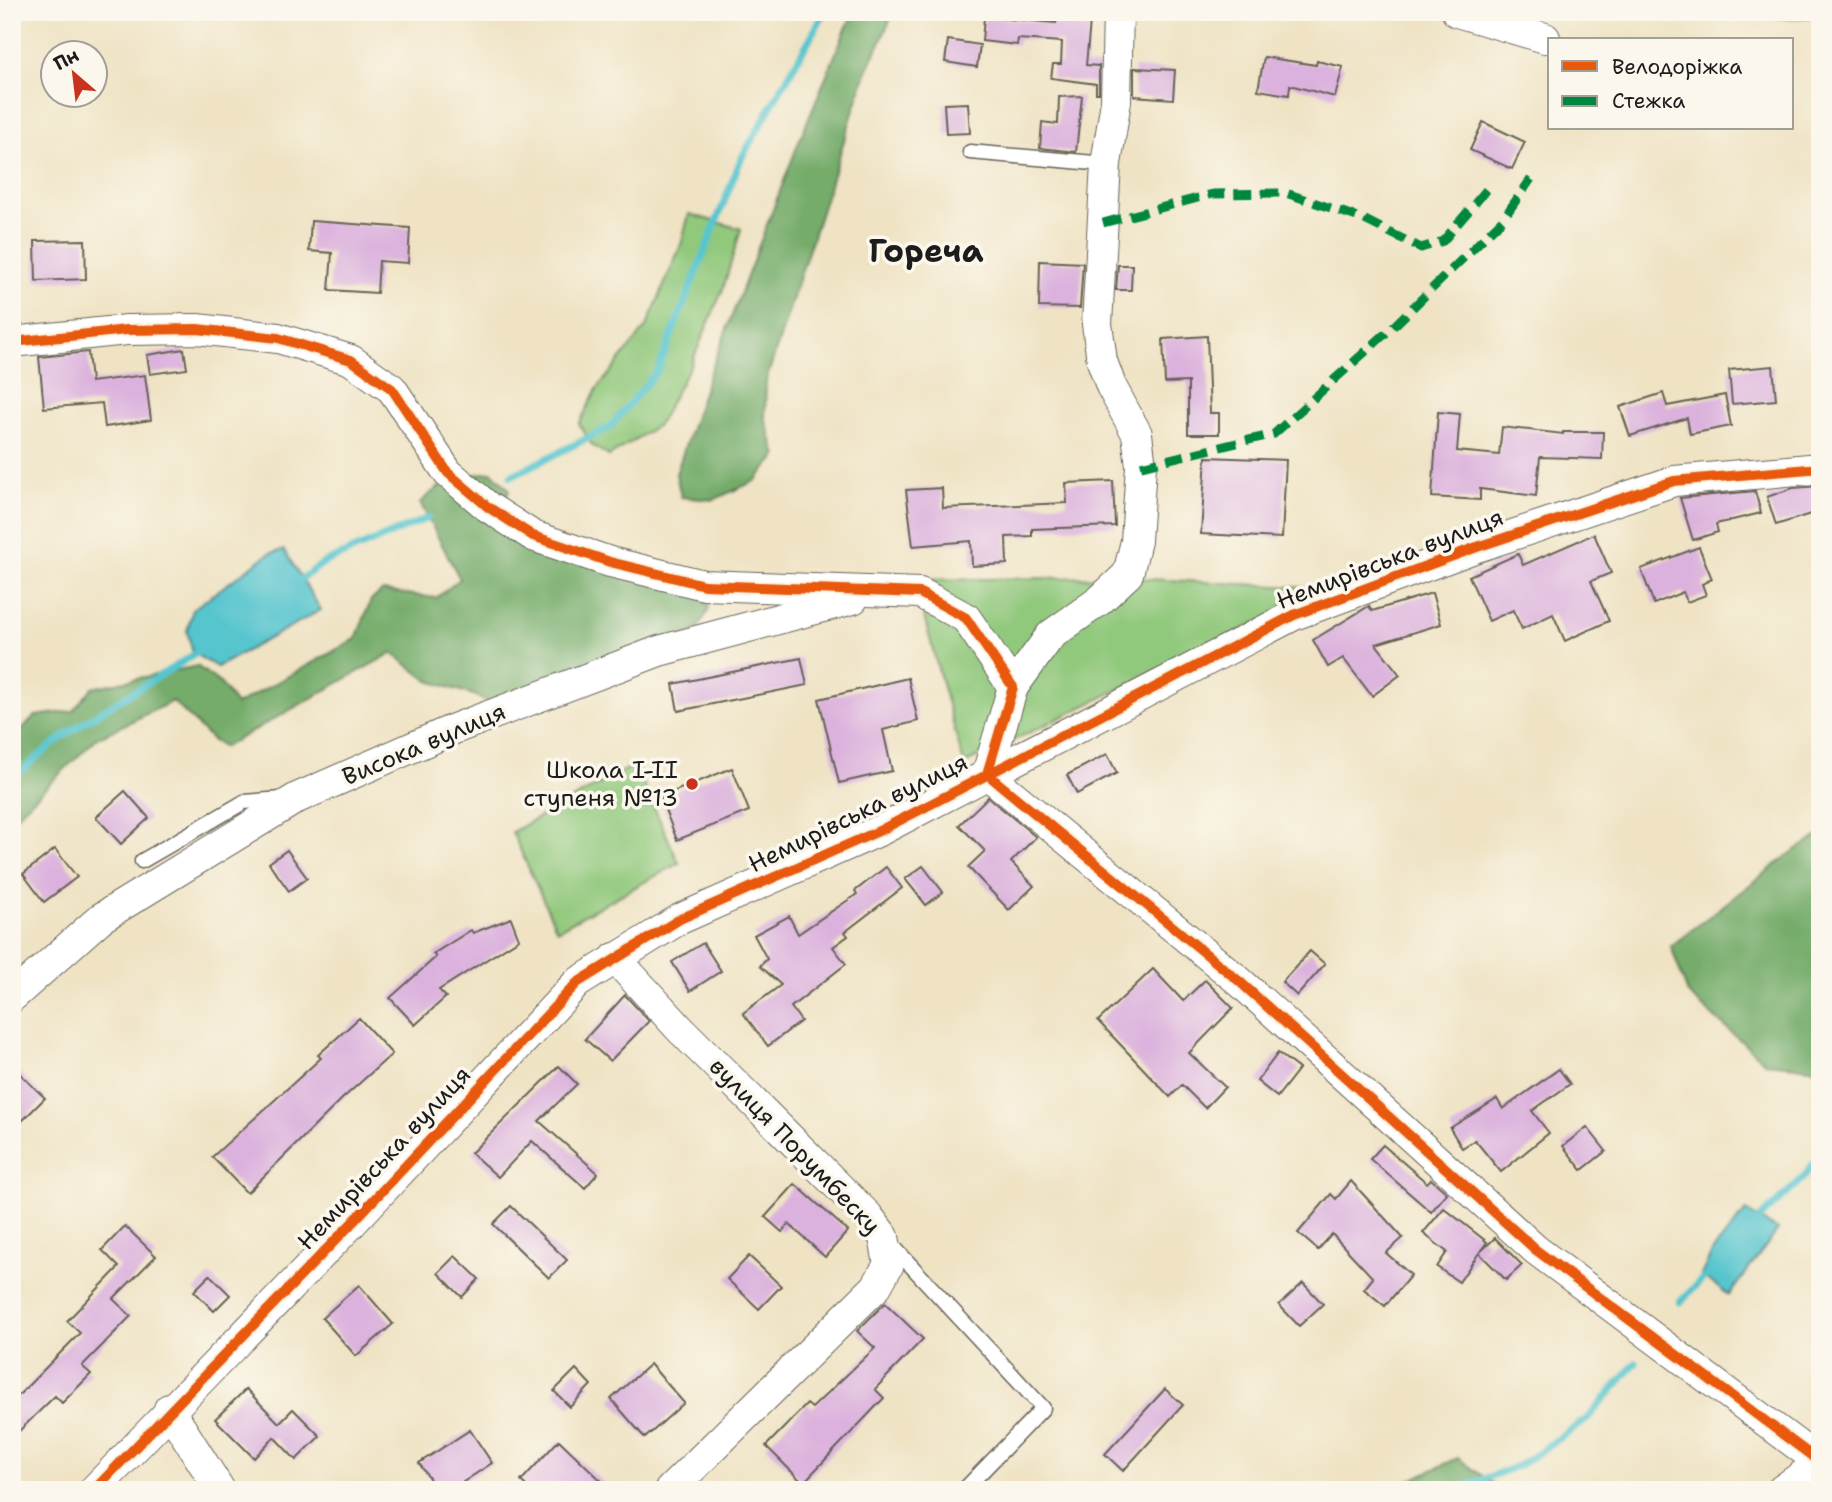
<svg xmlns="http://www.w3.org/2000/svg" width="1832" height="1502" font-family="'Shantell Sans',sans-serif">
<style>
.green{fill:#90c87b;stroke:#56724c;stroke-width:2}
.forest{fill:#74ac6b;stroke:#486444;stroke-width:2}
.water{fill:#57c5ce;stroke:#3a7075;stroke-width:2}
.lines{fill:none;stroke-linecap:round;stroke-linejoin:round}
.stream{stroke:#57c5ce;stroke-width:7}
.building{fill:#dbb2dd}
.service-casing{stroke:#666257;stroke-width:17}
.minor-casing{stroke:#666257;stroke-width:32}
.service{stroke:#fff;stroke-width:14}
.minor{stroke:#fff;stroke-width:30}
.quiet{stroke:#00873e;stroke-width:9;stroke-dasharray:18 9;stroke-linecap:butt}
.cycleway-casing{stroke:#fbf7ec;stroke-width:15}
.cycleway{stroke:#e8590c;stroke-width:10}
.poi-dot{fill:#c8321e;stroke:#fbf7ec;stroke-width:2.5}
.labels{text-anchor:middle;dominant-baseline:central;stroke-width:7;stroke-linejoin:round;paint-order:stroke}
.street-label{font-size:24px;fill:#1c1c1c;stroke:#fbf7ec}
.poi-label{font-size:24px;fill:#1c1c1c;stroke:#fbf7ec;text-anchor:end}
.district-label{font-size:32px;font-weight:bold;fill:#1c1c1c;stroke:#fbf7ec}
</style>
<rect width="100%" height="100%" fill="#fbf7ec"/>
<filter id="ink" filterUnits="userSpaceOnUse"><feTurbulence type="fractalNoise" baseFrequency=".0143" numOctaves="2"/><feDisplacementMap in="SourceGraphic" scale="14" xChannelSelector="R" yChannelSelector="G"/><feConvolveMatrix kernelMatrix="1 2 1 2 8 2 1 2 1" color-interpolation-filters="sRGB"/></filter>
<filter id="wash" filterUnits="userSpaceOnUse"><feTurbulence type="fractalNoise" baseFrequency=".00686" numOctaves="4" result="noise"/><feDisplacementMap in="SourceGraphic" scale="28" xChannelSelector="R" yChannelSelector="G"/><feGaussianBlur stdDeviation="1.57" result="paint"/><feColorMatrix in="noise" values="0 0 0 0 0 0 0 0 0 0 0 0 0 0 0 0 0 1.4 0 .05"/><feComposite in="paint" operator="in"/></filter>
<g filter="url(#wash)">
<rect width="100%" height="100%" fill="#efe3c4"/>
<!-- green -->
<g class="green">
<polygon points="689,214 741,229 723,289 691,364 658,425 609,456 592,445 579,424 597,389 647,326 681,245"/>
<polygon points="1113,577 1315,588 1273,615 964,764 914,580"/>
<polygon points="635,765 679,863 557,930 512,832"/>
</g>
<!-- forest -->
<g class="forest">
<polygon points="853,12 894,12 866,73 766,381 765,418 777,456 755,481 713,500 681,497 676,474 706,383 800,139"/>
<polygon points="1746,12 1820,12 1820,16 1788,19"/>
<path d="M492,472L510,490L488,522L706,596L709,609L697,630L496,708L474,695L429,681L392,653L224,747L213,741L173,701L97,738L12,820V739L35,716L73,711L92,688L197,666L221,684L236,705L356,639L371,600L383,591L436,598L460,579L420,503C443,480 460,475 492,472Z"/>
<polygon points="1820,835 1820,1069 1766,1063 1688,994 1671,946 1791,853"/>
<polygon points="1458,1458 1496,1486 1496,1490 1389,1490"/>
</g>
<!-- water -->
<g class="water">
<polygon points="284,550 321,610 217,667 193,653 187,631 193,609 270,553"/>
<polygon points="1746,1211 1778,1230 1729,1295 1701,1275 1714,1249"/>
</g>
<g class="lines">
<!-- stream -->
<g class="stream">
<polyline points="511,476 610,427 658,370 741,159 825,12"/>
<polyline points="294,584 325,562 428,518"/>
<path d="M12,780C66,725 138,692 201,650"/>
<polyline points="1753,1225 1803,1178 1820,1155"/>
<polyline points="1680,1302 1709,1272"/>
<polyline points="1455,1490 1520,1465 1587,1419 1636,1363"/>
</g>
</g>
<g id="blocks">
<!-- building -->
<g class="building">
<polygon points="984,17 1056,23 1057,19 1090,22 1086,65 1099,66 1099,93 1096,93 1096,84 1051,78 1053,64 1061,64 1062,42 1018,39 1017,45 982,41"/>
<polygon points="948,40 980,45 977,67 945,62"/>
<polygon points="1264,57 1316,65 1317,61 1343,67 1335,97 1290,85 1289,95 1258,90"/>
<polygon points="1134,68 1175,70 1173,99 1134,96"/>
<polygon points="1082,96 1076,152 1040,148 1042,122 1058,124 1059,97"/>
<polygon points="968,103 970,133 946,134 944,104"/>
<polygon points="1483,122 1525,142 1512,169 1470,150"/>
<polygon points="311,221 410,228 408,263 379,261 377,293 329,290 332,253 309,251"/>
<polygon points="85,240 86,279 36,281 35,241"/>
<polygon points="1040,261 1083,263 1080,308 1039,307"/>
<polygon points="1118,265 1132,265 1131,290 1116,290"/>
<polygon points="1207,336 1210,413 1219,413 1219,434 1188,434 1188,382 1165,383 1163,339"/>
<polygon points="184,349 187,369 150,374 147,355"/>
<polygon points="88,352 91,382 145,375 151,420 105,427 102,403 44,408 39,357"/>
<polygon points="1773,366 1776,400 1732,404 1729,370"/>
<polygon points="1663,393 1667,406 1725,395 1731,426 1690,434 1687,418 1630,436 1620,407"/>
<polygon points="1438,412 1460,414 1457,451 1499,455 1502,427 1563,434 1563,432 1603,432 1602,459 1540,457 1536,496 1480,489 1480,500 1432,497"/>
<polygon points="1206,457 1286,460 1282,538 1201,534"/>
<polygon points="1113,481 1115,526 1032,529 1032,536 1006,537 1007,564 972,566 971,541 913,546 906,490 942,488 943,508 1067,503 1066,483"/>
<polygon points="1820,486 1820,511 1776,525 1767,497 1793,488"/>
<polygon points="1755,491 1761,513 1716,524 1718,532 1693,540 1680,498"/>
<polygon points="1594,534 1611,573 1591,581 1609,621 1565,641 1553,614 1522,629 1513,610 1489,621 1469,576 1518,554 1523,565"/>
<polygon points="1699,547 1712,579 1702,584 1706,595 1687,602 1683,592 1654,604 1641,569"/>
<polygon points="1432,593 1441,624 1376,644 1400,675 1372,696 1343,658 1328,667 1313,640 1369,606 1372,611"/>
<polygon points="801,658 807,685 678,711 673,684"/>
<polygon points="908,678 918,721 883,730 892,771 839,783 819,699"/>
<polygon points="1107,754 1117,773 1077,794 1067,775"/>
<polygon points="732,768 749,811 677,840 660,797"/>
<polygon points="125,791 149,818 121,844 96,817"/>
<polygon points="988,797 1036,837 1011,862 1034,886 1009,910 968,867 985,851 959,825"/>
<polygon points="55,849 77,877 44,902 23,874"/>
<polygon points="287,850 307,878 289,891 269,863"/>
<polygon points="923,866 943,892 926,905 905,879"/>
<polygon points="886,867 902,888 845,932 848,936 833,947 846,964 791,1007 801,1021 768,1046 743,1013 781,985 760,966 767,959 754,935 789,916 798,934 857,894 855,891"/>
<polygon points="511,918 519,939 439,990 446,997 415,1025 390,998 436,957 433,954 471,930 473,933"/>
<polygon points="703,943 721,971 690,991 672,962"/>
<polygon points="1310,951 1325,964 1297,996 1282,982"/>
<polygon points="1153,969 1183,1001 1205,980 1233,1008 1189,1053 1225,1087 1205,1108 1182,1085 1170,1097 1098,1021"/>
<polygon points="625,995 649,1021 610,1061 585,1039"/>
<polygon points="359,1018 392,1054 342,1099 247,1193 212,1157 321,1058 318,1055"/>
<polygon points="1278,1053 1299,1069 1277,1097 1257,1081"/>
<polygon points="12,1066 45,1098 23,1120 12,1110"/>
<polygon points="559,1066 577,1084 539,1121 598,1173 585,1188 532,1141 498,1177 471,1153"/>
<polygon points="1559,1069 1570,1084 1532,1111 1549,1133 1501,1172 1475,1140 1462,1148 1450,1128 1497,1099 1503,1109"/>
<polygon points="1587,1127 1606,1151 1582,1170 1563,1146"/>
<polygon points="1383,1145 1427,1183 1431,1179 1447,1193 1431,1212 1370,1159"/>
<polygon points="1351,1181 1403,1238 1386,1253 1411,1275 1385,1306 1364,1289 1373,1278 1332,1234 1318,1250 1298,1233 1331,1194 1336,1199"/>
<polygon points="795,1184 848,1231 825,1257 789,1224 782,1232 765,1217"/>
<polygon points="511,1206 567,1260 549,1278 493,1224"/>
<polygon points="1444,1208 1487,1242 1479,1253 1495,1238 1522,1265 1506,1280 1479,1253 1459,1282 1437,1267 1447,1252 1423,1233"/>
<polygon points="125,1226 156,1256 113,1299 131,1316 82,1366 91,1374 62,1403 55,1396 12,1438 12,1402 80,1333 67,1321 119,1267 102,1250"/>
<polygon points="455,1256 479,1279 462,1297 438,1273"/>
<polygon points="749,1256 781,1286 759,1309 727,1279"/>
<polygon points="210,1275 230,1295 214,1311 194,1291"/>
<polygon points="1303,1283 1323,1304 1299,1326 1279,1305"/>
<polygon points="359,1285 393,1324 356,1356 322,1318"/>
<polygon points="885,1303 923,1339 875,1389 884,1398 803,1483 766,1446 807,1404 812,1408 875,1348 857,1331"/>
<polygon points="650,1364 684,1403 645,1438 611,1399"/>
<polygon points="576,1369 591,1385 570,1407 554,1391"/>
<polygon points="246,1389 279,1423 293,1409 320,1436 296,1460 274,1437 254,1458 215,1419"/>
<polygon points="1165,1389 1183,1405 1123,1471 1105,1454"/>
<polygon points="470,1430 492,1463 451,1490 437,1490 419,1463"/>
<polygon points="559,1440 611,1490 530,1490 521,1481"/>
</g>
</g>
</g>
<g filter="url(#ink)">
<use href="#blocks" fill-opacity="0" stroke="#666257" stroke-width="2"/>
<g class="lines">
<!-- service casing -->
<g class="service-casing">
<g id="service">
<polyline points="970,152 1106,164"/>
<polyline points="142,861 244,802 282,799"/>
<polyline points="890,1243 1043,1408 964,1490"/>
</g>
</g>
<!-- minor casing -->
<g class="minor-casing">
<g id="minor">
<polyline points="1457,12 1545,38"/>
<polyline points="12,342 127,330 197,329 278,338 351,360 392,389 448,473 488,507 533,536 610,562 704,585 920,593 966,618 1013,687 987,774 1239,981 1536,1250 1820,1462"/>
<polyline points="1013,687 1051,635 1099,601 1128,574 1136,541 1141,466 1137,434 1111,386 1102,361 1097,324 1106,164 1116,101 1118,12"/>
<polyline points="615,958 680,1029 868,1216 884,1237 889,1264 876,1287 670,1490"/>
<polyline points="12,997 101,918 297,798 454,729 659,651 853,599"/>
<polyline points="169,1409 220,1490"/>
<polyline points="94,1490 351,1224 577,983 680,919 881,830 1294,615 1477,547 1674,481 1820,468"/>
<polyline points="1782,1490 1820,1463"/>
</g>
</g>
<!-- service -->
<use href="#service" class="service"/>
<!-- minor -->
<use href="#minor" class="minor"/>
<!-- quiet -->
<g class="quiet">
<polyline points="1597,15 1598,12"/>
<polyline points="1103,223 1213,194 1286,193 1363,219 1421,248 1443,241 1488,188"/>
<polyline points="1141,466 1274,434 1396,324 1503,219 1531,179"/>
</g>
<!-- cycleway casing -->
<g class="cycleway-casing">
<g id="cycleway">
<polyline points="12,342 127,330 197,329 278,338 351,360 392,389 448,473 488,507 533,536 610,562 704,585 920,593 966,618 1013,687 987,774 1239,981 1536,1250 1820,1462"/>
<polyline points="94,1490 351,1224 577,983 680,919 881,830 1294,615 1477,547 1674,481 1820,468"/>
</g>
</g>
<!-- cycleway -->
<use href="#cycleway" class="cycleway"/>
</g>
</g>
<!-- markers -->
<circle class="poi-dot" cx="692" cy="784" r="7"/>
<g class="labels">
<!-- street labels -->
<g class="street-label">
<text transform="translate(1390 559) rotate(-21)">Немирівська вулиця</text>
<text transform="translate(424 744) rotate(-23)">Висока вулиця</text>
<text transform="translate(858 813) rotate(-26)">Немирівська вулиця</text>
<text transform="translate(795 1146) rotate(46)">вулиця Порумбеску</text>
<text transform="translate(384 1158) rotate(-47)">Немирівська вулиця</text>
</g>
<!-- poi labels -->
<g class="poi-label">
<text x="678" y="770">Школа I-II<tspan x="678" dy="28">ступеня №13</tspan></text>
</g>
<!-- district labels -->
<g class="district-label">
<text x="926" y="250">Гореча</text>
</g>
</g>
<!-- margin -->
<rect width="1832" height="1502" fill="none" stroke="#fbf7ec" stroke-width="42"/>
<!-- legend -->
<rect x="1548" y="38" width="245" height="91" fill="#fbf7ec" stroke="#a29f99" stroke-width="2"/>
<rect x="1562" y="61" width="35" height="10" fill="#e8590c" stroke="#a29f99" stroke-width="2"/>
<text x="1612" y="74" font-size="21" fill="#1c1c1c">Велодоріжка</text>
<rect x="1562" y="96" width="35" height="10" fill="#00873e" stroke="#a29f99" stroke-width="2"/>
<text x="1612" y="108" font-size="21" fill="#1c1c1c">Стежка</text>
<!-- north arrow -->
<g transform="translate(74 74) rotate(332)"><circle r="33" fill="#fbf7ec" stroke="#a29f99" stroke-width="2"/>
<path d="M0-5L12 26L0 18L-12 26Z" fill="#c8321e"/>
<text y="-10" font-size="19" font-weight="bold" text-anchor="middle" fill="#1c1c1c">Пн</text>
</g>
</svg>
